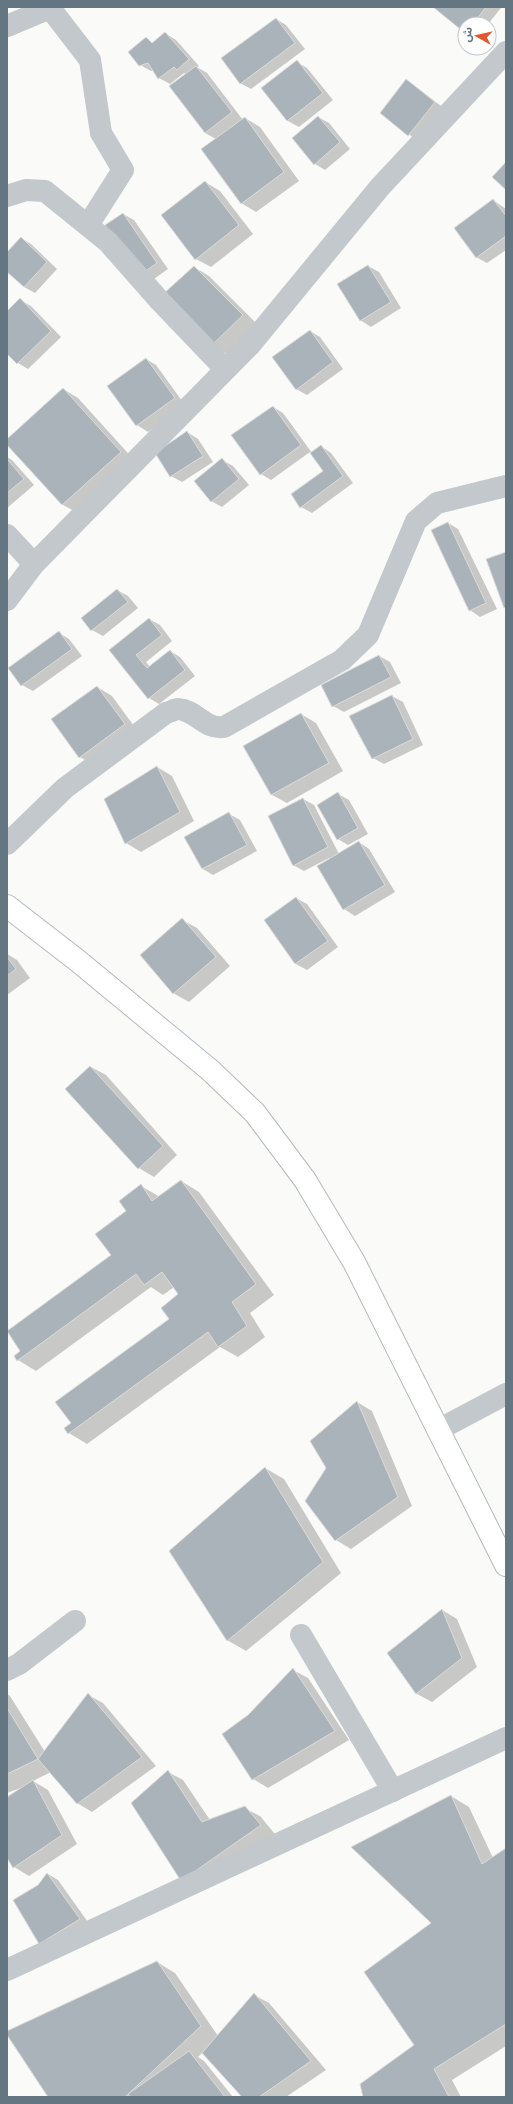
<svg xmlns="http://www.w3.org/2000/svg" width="513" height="2104" font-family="'Fira Sans','Noto Sans Arabic',sans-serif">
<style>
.shadow{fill:#0003}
.building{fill:#aab3b9;stroke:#dcdcda}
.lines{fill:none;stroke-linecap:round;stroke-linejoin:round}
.secondary-casing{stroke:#b3babf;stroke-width:24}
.street{stroke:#c3c8cc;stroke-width:22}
.secondary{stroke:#fff;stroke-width:22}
</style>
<rect width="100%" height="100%" fill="#fafaf8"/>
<!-- shadow -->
<g class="shadow">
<polygon points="434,7 499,7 501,8 488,24 465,24 465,32"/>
<polygon points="276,19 286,25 305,49 251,89 240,83"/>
<polygon points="165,33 176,40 199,66 197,67 207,73 243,120 245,118 260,127 299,181 256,212 241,203 216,139 205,133 186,74 184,73 170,84 159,78 154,70 151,71 140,65 146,39 153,43"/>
<polygon points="297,62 307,68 333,100 299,127 288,121 263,88"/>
<polygon points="407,80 445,109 419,142 381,113"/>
<polygon points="318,117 329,123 350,149 325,170 315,164"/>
<polygon points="205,182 220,191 253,234 211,267 196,259"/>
<polygon points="493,200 506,209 506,250 487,263 476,257"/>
<polygon points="123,214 134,220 168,269 151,281"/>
<polygon points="21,238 31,244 57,269 35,293 24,287 7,270 7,253"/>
<polygon points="368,266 379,272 401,308 371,327 360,320"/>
<polygon points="194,267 209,276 258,325 227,354 211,345"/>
<polygon points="20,300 31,306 61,337 28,369 18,363 7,352 7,312"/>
<polygon points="310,331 320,337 343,369 307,395 296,389"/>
<polygon points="146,359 156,365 185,405 148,432 137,425 108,386"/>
<polygon points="63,389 78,398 135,461 78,513 63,505 7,443 7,440"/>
<polygon points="273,407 283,413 312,453 321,446 331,453 353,483 312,513 301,507 324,471 310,452 271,480 261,474"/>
<polygon points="187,432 198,439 213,462 182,482 171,476"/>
<polygon points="7,457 12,460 34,485 7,508"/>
<polygon points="222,460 233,466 249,485 222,507 211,501"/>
<polygon points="448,523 458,529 497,609 480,617 470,610"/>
<polygon points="117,590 128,596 138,608 103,636 92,630"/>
<polygon points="149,619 160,625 172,641 146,662 150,667 170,651 180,657 195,676 159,704 149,698 111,650"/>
<polygon points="59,633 69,639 82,656 33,691 22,685"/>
<polygon points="379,656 390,662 401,683 344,712 333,706"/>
<polygon points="97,687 112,696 139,733 95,766 80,757"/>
<polygon points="392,696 403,702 423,745 384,764 373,758"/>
<polygon points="301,714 316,723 343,771 287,803 272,795 245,746"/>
<polygon points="157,767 172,776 194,821 141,852 126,843"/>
<polygon points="338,794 349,800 368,834 348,845 338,839"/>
<polygon points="303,799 314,805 339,854 359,842 369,849 395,892 355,916 344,909 329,858 304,871 293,865"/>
<polygon points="229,814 240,820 257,851 213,875 203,869 186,837"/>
<polygon points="296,898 307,904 338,947 307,970 296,964 265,921"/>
<polygon points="182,920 197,928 230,966 189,1002 173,993"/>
<polygon points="7,954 17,960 30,978 7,995"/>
<polygon points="91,1067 106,1075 177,1155 154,1177 139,1168"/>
<polygon points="181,1181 199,1192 274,1295 250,1313 265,1337 238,1357 220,1347 87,1444 69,1433 170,1319 180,1295 174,1287 163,1295 151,1287 36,1371 18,1360 112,1255 128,1211 141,1186 160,1197"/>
<polygon points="357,1402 372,1411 412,1506 351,1549 336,1540"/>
<polygon points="265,1468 284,1479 341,1573 246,1651 227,1640"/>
<polygon points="442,1610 457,1619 477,1667 432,1702 417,1694 389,1653"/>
<polygon points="293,1670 308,1678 349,1740 268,1788 253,1779 249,1716"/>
<polygon points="7,1694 10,1696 45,1752 88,1695 103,1703 156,1766 92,1812 77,1803 51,1772 33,1781 48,1790 77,1844 29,1876 14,1867 7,1856 7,1798 26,1786 7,1793"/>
<polygon points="168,1772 183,1780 210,1820 244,1808 260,1816 275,1834 197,1889"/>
<polygon points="451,1796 469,1807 493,1858 506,1849 506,2046 452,2080 461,2097 364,2097 415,2045"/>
<polygon points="48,1874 58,1880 90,1925 40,1943 39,1886"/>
<polygon points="157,1962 175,1973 218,2036 254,1995 269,2003 326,2070 286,2097 243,2097 203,2052 198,2057 204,2061 233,2097 49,2097 7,2032"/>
</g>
<!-- building -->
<g class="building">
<polygon points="433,7 486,7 473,24 465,24 465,33"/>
<polygon points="276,18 295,43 240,84 221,58"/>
<polygon points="165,32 189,59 177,70 174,67 158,79 148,63 139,66 128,52 146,37 152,43"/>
<polygon points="297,60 323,93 287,121 261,88"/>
<polygon points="196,66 232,112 205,133 169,86"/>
<polygon points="406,79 435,102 408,136 380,113"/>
<polygon points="318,116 340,142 314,165 292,138"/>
<polygon points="245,117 284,172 241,204 201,149"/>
<polygon points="506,162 506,190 492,177"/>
<polygon points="205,181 239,225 195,260 161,215"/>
<polygon points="493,199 506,216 506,236 476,258 454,228"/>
<polygon points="123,213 157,263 140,275 105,225"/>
<polygon points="21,237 47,262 24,287 7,272 7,252"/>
<polygon points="368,265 391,302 360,321 337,284"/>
<polygon points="194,266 243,315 211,346 162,295"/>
<polygon points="20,298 51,331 17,364 7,354 7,311"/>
<polygon points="310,330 333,362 296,390 272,357"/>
<polygon points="146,358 175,398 136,426 107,386"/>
<polygon points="63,388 121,452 62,505 7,445 7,439"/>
<polygon points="273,406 301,445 260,475 231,435"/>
<polygon points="187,431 203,456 170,477 155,453"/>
<polygon points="321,445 343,476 300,508 291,494 323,471 310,453"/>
<polygon points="222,458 239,479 211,502 194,481"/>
<polygon points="7,459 24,479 7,493"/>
<polygon points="448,522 486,603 469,611 431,530"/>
<polygon points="506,552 506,607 504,608 486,559"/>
<polygon points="117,589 128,602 91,631 81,618"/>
<polygon points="149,618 162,635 136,655 147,668 170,650 185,670 148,699 109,650"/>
<polygon points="59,631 72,649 21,686 8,668"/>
<polygon points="379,655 391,677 332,707 321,685"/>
<polygon points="97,686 125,724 79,758 51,719"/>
<polygon points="392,695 413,739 372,759 349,716"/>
<polygon points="301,713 329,763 271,795 243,746"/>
<polygon points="157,766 180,812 125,844 104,799"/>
<polygon points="338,792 358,828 337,840 317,805"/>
<polygon points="303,798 328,847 293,866 268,816"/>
<polygon points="229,812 247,845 202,869 184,837"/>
<polygon points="359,841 385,885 343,910 317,866"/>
<polygon points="296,897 328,941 295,964 264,920"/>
<polygon points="182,918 216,957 173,994 140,955"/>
<polygon points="7,957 16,969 7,976"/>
<polygon points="90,1066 163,1146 138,1169 65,1089"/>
<polygon points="181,1180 256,1284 232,1302 247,1326 218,1347 208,1332 68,1434 64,1428 71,1423 55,1402 169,1319 161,1308 178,1294 162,1272 144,1285 136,1274 17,1361 14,1356 20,1351 7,1331 111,1255 95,1234 126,1211 119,1201 141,1184 152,1201"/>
<polygon points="357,1401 398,1497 335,1541 305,1501 326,1468 310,1441"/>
<polygon points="265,1467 323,1562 227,1641 169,1551"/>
<polygon points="442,1609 462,1658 416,1694 387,1653"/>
<polygon points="293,1668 335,1731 252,1780 222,1734 248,1715"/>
<polygon points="88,1693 142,1757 77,1804 38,1759"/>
<polygon points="7,1708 38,1759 7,1774"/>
<polygon points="168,1770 202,1822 245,1806 261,1825 181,1881 131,1803"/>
<polygon points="33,1780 62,1835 13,1868 7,1858 7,1797"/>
<polygon points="451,1795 482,1864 506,1848 506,2024 434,2069 449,2097 363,2097 360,2084 414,2045 364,1972 431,1923 351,1847"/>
<polygon points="47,1873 80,1919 39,1944 13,1900 38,1885"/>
<polygon points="157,1961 201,2026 125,2097 48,2097 7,2035 7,2031"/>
<polygon points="254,1993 311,2061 259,2097 242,2097 202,2053"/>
<polygon points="189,2051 225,2097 131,2097 128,2094"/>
</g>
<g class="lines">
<!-- secondary casing -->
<g class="secondary-casing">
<polyline id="secondary" points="7,906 78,961 210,1070 255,1113 305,1180 354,1262 506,1565"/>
</g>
<!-- street -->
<g class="street">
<polyline points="7,26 50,8 90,60 101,133 123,170 88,225"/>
<polyline points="7,196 26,190 45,191 108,242 160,301 225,369"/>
<polyline points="7,535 34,564"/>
<polyline points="7,600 34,564 250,345 380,187 506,52"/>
<path d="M7,844L65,788L166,713C170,712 175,709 178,709C196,710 205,730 224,727L342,660L368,635L416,521L437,503L506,486"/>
<polyline points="438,1430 506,1394"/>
<polyline points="301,1635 393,1791"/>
<polyline points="7,1670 19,1664 75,1621"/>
<polyline points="7,1970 506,1738"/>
</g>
<!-- secondary -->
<use href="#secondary" class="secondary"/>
</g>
<!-- border -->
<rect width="513" height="2104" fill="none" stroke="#657683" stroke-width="16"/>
<!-- north arrow -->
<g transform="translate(477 36) rotate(278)"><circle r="19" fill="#ffffff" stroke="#c1c8cd"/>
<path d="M0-3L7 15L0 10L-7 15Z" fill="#e4572e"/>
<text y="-6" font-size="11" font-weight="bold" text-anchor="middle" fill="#657683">ش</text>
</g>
</svg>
